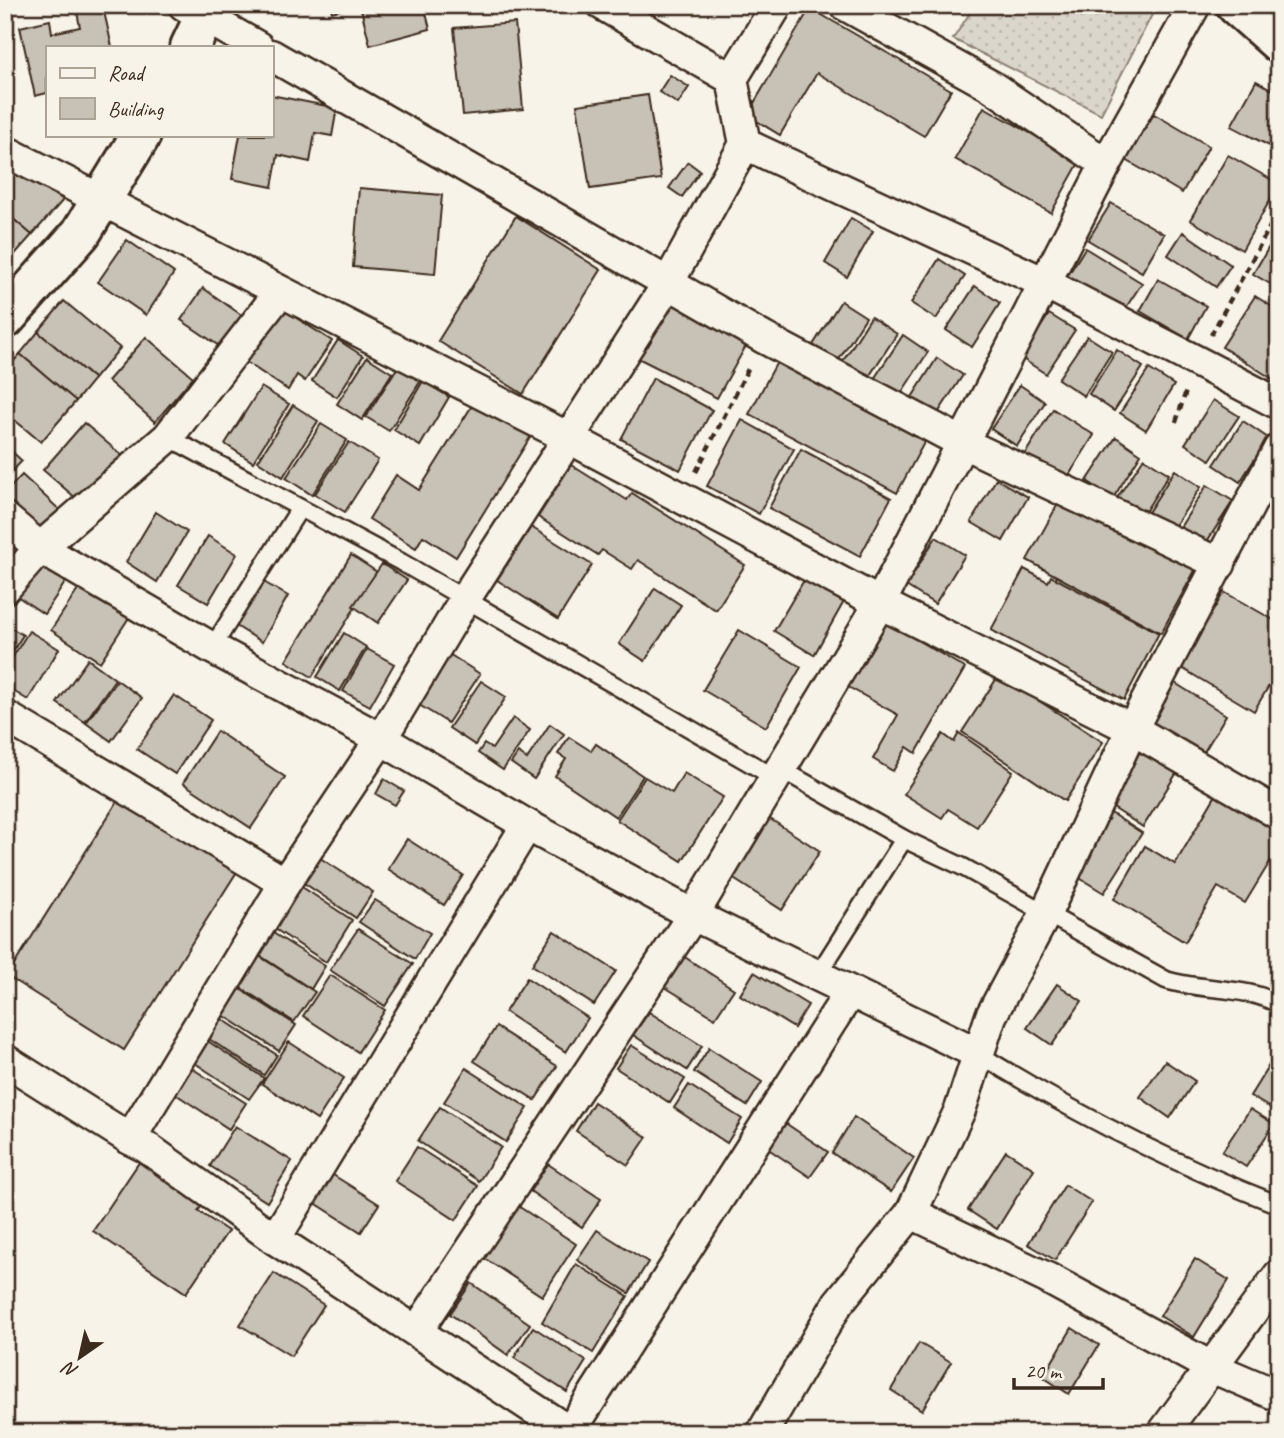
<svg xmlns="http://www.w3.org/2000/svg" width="1284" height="1438" font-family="Caveat,sans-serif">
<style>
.grass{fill:url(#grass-dots);stroke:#8b8074;stroke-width:2}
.building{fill:#c8c1b6;stroke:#3b2a1e;stroke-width:2}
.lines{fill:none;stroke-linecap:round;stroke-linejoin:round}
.lane-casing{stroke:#3b2a1e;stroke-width:21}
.street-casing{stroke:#3b2a1e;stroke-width:35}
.secondary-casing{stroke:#3b2a1e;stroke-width:44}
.path{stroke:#3b2a1e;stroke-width:4.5;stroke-dasharray:7 5;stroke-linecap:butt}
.lane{stroke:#f7f3e8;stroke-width:16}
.street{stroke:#f7f3e8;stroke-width:30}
.secondary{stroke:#f7f3e8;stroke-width:38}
</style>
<defs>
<pattern id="grass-dots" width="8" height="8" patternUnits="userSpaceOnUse" patternTransform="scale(1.75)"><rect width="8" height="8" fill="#dbd6cb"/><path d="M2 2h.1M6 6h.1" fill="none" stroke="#bdb8ae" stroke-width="1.8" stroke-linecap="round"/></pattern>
</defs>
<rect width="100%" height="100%" fill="#f7f3e8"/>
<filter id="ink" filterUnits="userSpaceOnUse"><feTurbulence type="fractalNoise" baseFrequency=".0143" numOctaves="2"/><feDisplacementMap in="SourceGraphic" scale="14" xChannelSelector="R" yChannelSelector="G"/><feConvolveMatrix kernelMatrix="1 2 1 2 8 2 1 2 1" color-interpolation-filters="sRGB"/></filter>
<g filter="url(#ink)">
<!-- grass -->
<polygon class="grass" points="975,5 1157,5 1101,114 953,39"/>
<!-- building -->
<g class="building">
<polygon points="330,5 358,5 332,12"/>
<polygon points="360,5 424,5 430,29 370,45"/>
<polygon points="103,7 112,47 47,47 47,93 35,96 20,27 50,20 52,33 80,27 77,12"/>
<polygon points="810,8 951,90 924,136 817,73 780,135 747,115"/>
<polygon points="515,23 523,109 463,115 454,28"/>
<polygon points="670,75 689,87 678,104 659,92"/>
<polygon points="1256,81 1279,93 1279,151 1231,126"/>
<polygon points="271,95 337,108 332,136 315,133 310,162 278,155 272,187 232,179 240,135 271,135"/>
<polygon points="648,95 661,179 590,189 577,105"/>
<polygon points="984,107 1080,161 1051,213 955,159"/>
<polygon points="1154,114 1209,146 1182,193 1126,160"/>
<polygon points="1228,155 1279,184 1242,250 1190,220"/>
<polygon points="15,158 63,200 32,235 5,212 5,169"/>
<polygon points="688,162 700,171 682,197 669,188"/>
<polygon points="359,188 442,195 435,274 353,267"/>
<polygon points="1111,203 1164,234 1142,272 1088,240"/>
<polygon points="5,212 32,235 8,262 5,260"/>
<polygon points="516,216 601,270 523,394 438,341"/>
<polygon points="851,218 873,231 847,277 825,263"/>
<polygon points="1279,230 1279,289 1253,274"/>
<polygon points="1183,232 1231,265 1216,287 1168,255"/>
<polygon points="127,240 174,273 146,315 98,282"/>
<polygon points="1085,248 1142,283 1121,315 1065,280"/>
<polygon points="939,259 965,276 936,319 911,303"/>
<polygon points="1158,279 1206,306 1188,339 1140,311"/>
<polygon points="975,286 1000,303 972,347 946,330"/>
<polygon points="203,288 250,321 228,352 181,320"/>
<polygon points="1255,296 1279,311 1279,383 1222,347"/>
<polygon points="64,301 120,348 94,379 38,332"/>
<polygon points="841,301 866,317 838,361 813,345"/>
<polygon points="673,303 747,344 717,398 628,353 636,340 648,346"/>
<polygon points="281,308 332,341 305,381 297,375 288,390 246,362"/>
<polygon points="1049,314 1075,330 1046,374 1021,358"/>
<polygon points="871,317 897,334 868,378 843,361"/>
<polygon points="38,332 94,379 76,401 20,354"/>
<polygon points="903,335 928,352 900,395 874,379"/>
<polygon points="1087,336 1112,352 1084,396 1058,379"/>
<polygon points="146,337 193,377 155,422 108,381"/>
<polygon points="338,340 363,356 337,397 312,381"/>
<polygon points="1117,350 1143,367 1114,411 1089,394"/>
<polygon points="20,354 76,401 41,442 5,412 5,371"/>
<polygon points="367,357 392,373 362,420 337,404"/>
<polygon points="937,358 963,375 934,419 909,402"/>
<polygon points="402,360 425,374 389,431 366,417"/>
<polygon points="778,360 926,439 897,493 749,414"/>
<polygon points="1149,369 1174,385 1146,430 1120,413"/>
<polygon points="653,378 712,410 680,470 621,439"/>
<polygon points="423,381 449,397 420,446 394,430"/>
<polygon points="1020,385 1045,402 1017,446 991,429"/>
<polygon points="261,387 289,404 253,462 225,444"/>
<polygon points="1213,400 1239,416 1210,460 1185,444"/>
<polygon points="475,401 531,436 456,557 423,536 416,548 369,519 396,475 419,490"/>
<polygon points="293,405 318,421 283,477 258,461"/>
<polygon points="1053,409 1094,435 1066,480 1025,454"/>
<polygon points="742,420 794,449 759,514 707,486"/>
<polygon points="1243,421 1268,438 1240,482 1214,465"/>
<polygon points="84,423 125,458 84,505 43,470"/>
<polygon points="321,424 347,440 312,495 286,478"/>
<polygon points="1116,437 1141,454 1113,498 1087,481"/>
<polygon points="349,442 378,460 345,512 315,494"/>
<polygon points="5,445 22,461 5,478"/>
<polygon points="801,449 891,498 860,556 769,508"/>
<polygon points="1144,458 1169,474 1141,518 1115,501"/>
<polygon points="571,465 627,500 632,493 745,565 716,610 638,560 632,569 602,550 598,555 538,517"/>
<polygon points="1175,470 1201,487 1172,530 1147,514"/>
<polygon points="22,475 64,514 44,536 5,501 5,493"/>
<polygon points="996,479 1028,497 1003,541 971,522"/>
<polygon points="1207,485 1233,501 1204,546 1179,529"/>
<polygon points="1059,502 1141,546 1146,537 1198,565 1161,633 1027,560"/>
<polygon points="156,512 187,532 157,582 126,562"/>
<polygon points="531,527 592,565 558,619 497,580"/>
<polygon points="5,534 25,551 5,574"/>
<polygon points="208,536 237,554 208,603 178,585"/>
<polygon points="936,537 965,555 935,604 906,586"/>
<polygon points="351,555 377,572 312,677 286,661"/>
<polygon points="44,556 71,574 44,614 17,596"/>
<polygon points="382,564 407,580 378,623 353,606"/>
<polygon points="1024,569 1048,582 1051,576 1159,633 1124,700 991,630"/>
<polygon points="807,575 846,598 814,655 774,631"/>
<polygon points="262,581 288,596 262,642 236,626"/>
<polygon points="82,584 130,616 100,662 51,630"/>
<polygon points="655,588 681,605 645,661 619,644"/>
<polygon points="1224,592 1279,623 1279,675 1276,674 1254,711 1180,667"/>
<polygon points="881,619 965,668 916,753 907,747 893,771 873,759 898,715 843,684"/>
<polygon points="5,624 23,635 5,663"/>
<polygon points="739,630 801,667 766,727 703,690"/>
<polygon points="29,631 59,649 28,700 5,686 5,669"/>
<polygon points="344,633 366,647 340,691 317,677"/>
<polygon points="367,649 394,664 370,706 343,691"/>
<polygon points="449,654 480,674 448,723 416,703"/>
<polygon points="88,659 115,679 85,722 57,703"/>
<polygon points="999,675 1103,742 1065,801 962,732"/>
<polygon points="117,680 142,698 111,741 86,723"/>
<polygon points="481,681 506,697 475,745 449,728"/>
<polygon points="1175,683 1226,715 1201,757 1149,725"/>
<polygon points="174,695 211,720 175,774 137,749"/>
<polygon points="513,718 530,730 503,770 478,753 484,744 492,749"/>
<polygon points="550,724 564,734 534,779 511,763 518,753 527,759"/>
<polygon points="217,731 285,777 251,828 183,783"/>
<polygon points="959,733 1013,771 977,827 948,809 942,818 904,794 943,734 954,742"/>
<polygon points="569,737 591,751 596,744 643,776 616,817 555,776 566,759 558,754"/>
<polygon points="1145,744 1181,766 1143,827 1107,804"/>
<polygon points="684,773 723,797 682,861 617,820 645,777 672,793"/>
<polygon points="384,779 404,791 395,805 376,794"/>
<polygon points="1220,788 1279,824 1279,847 1245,903 1218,887 1185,942 1114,899 1145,846 1175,864"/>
<polygon points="121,796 238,870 124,1050 7,976"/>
<polygon points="1106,810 1142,833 1104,893 1068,871"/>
<polygon points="767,817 820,851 782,910 729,876"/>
<polygon points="407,839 463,875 444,905 388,869"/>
<polygon points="317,856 373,892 356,918 301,881"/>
<polygon points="299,885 352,920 326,962 272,927"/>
<polygon points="375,900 430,933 415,959 359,922"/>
<polygon points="358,929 413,964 385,1006 330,970"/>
<polygon points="554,931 616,971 594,1005 532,965"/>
<polygon points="273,933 325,966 311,989 259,955"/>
<polygon points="680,954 734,989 715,1018 660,984"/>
<polygon points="259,956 315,992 294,1022 238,986"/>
<polygon points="754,972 808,1005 794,1028 740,995"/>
<polygon points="330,975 385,1010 358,1052 303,1016"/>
<polygon points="527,978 588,1018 566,1052 505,1012"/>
<polygon points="1057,984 1082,1001 1052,1045 1027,1028"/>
<polygon points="240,989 296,1025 279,1051 223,1015"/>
<polygon points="649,1012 702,1046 687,1070 633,1035"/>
<polygon points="222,1019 277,1055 264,1075 209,1039"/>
<polygon points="496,1027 557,1066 535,1100 474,1061"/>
<polygon points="206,1040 264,1078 249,1099 192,1061"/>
<polygon points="289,1042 344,1078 317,1120 262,1084"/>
<polygon points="631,1045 685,1079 670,1103 616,1068"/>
<polygon points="709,1048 762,1082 747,1106 694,1072"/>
<polygon points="1279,1049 1279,1109 1277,1112 1250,1096"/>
<polygon points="1165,1061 1195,1081 1170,1118 1140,1097"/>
<polygon points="190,1067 246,1103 229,1129 174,1093"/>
<polygon points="466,1068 528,1108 506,1142 444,1102"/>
<polygon points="689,1085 742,1119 727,1143 674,1108"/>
<polygon points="594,1102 647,1137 628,1165 576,1131"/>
<polygon points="440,1107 501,1147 479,1181 418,1141"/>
<polygon points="1250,1109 1274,1124 1246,1167 1222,1152"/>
<polygon points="775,1116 828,1152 810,1177 758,1142"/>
<polygon points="854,1117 914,1158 891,1192 832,1153"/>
<polygon points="235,1126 292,1161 267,1202 210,1166"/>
<polygon points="417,1147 478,1186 456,1220 395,1181"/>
<polygon points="1006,1151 1034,1169 997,1229 968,1210"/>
<polygon points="142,1158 206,1201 198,1211 228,1231 186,1293 93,1231"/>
<polygon points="548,1164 601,1199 582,1227 530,1191"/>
<polygon points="330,1173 379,1204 361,1232 312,1201"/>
<polygon points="1065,1185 1092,1202 1055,1260 1028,1244"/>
<polygon points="518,1206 576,1244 542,1296 484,1258"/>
<polygon points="597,1230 648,1262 629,1293 577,1260"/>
<polygon points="1195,1259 1229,1280 1194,1337 1160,1316"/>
<polygon points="576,1264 628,1296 593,1353 542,1322"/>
<polygon points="274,1273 324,1305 291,1356 240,1325"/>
<polygon points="471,1283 530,1324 508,1355 450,1314"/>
<polygon points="533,1327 586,1361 567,1392 514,1358"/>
<polygon points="1072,1328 1099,1345 1069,1394 1043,1377"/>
<polygon points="919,1343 951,1362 922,1410 891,1390"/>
</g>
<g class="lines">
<!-- lane casing -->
<g class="lane-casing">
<g id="lane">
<polyline points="168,437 401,562 774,777"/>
<polyline points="212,648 300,508"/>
<path d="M779,768L904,839L963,867L1166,980C1198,991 1252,986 1279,1005"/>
<polyline points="817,976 904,839"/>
<path d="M977,1053C1072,1112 1174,1164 1279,1205"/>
</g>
</g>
<!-- street casing -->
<g class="street-casing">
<g id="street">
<polyline points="184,5 258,47"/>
<polyline points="603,5 732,79"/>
<polyline points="845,5 991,86 1106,164"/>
<polyline points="271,55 764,338 961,442 1220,564"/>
<polyline points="745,144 1045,283 1279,404"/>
<polyline points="5,151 569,438 880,603 1132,729 1279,814"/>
<polyline points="5,518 40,548 212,648 381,739 527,825 693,915 977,1053"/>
<polyline points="5,588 40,548 168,437 280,292"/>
<polyline points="5,716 285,883"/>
<polyline points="5,1060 130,1139 285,883 381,739 465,599 667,285 745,144 732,79 777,5"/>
<polyline points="130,1139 146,1147 275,1239 571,1433"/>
<polyline points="911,1213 960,1110 991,1016 1046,913 1132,729 1279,449"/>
<polyline points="275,1239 527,825"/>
<polyline points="417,1331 693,915 880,603 1106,164 1195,5"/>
<polyline points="570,1432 850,992"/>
<polyline points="762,1433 838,1303 911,1213 1047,1278 1211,1367 1279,1396"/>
<polyline points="1163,1433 1279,1275"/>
</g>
</g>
<!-- secondary casing -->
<g class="secondary-casing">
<g id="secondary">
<polyline points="1236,5 1279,43"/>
<polyline points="190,47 210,5"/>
<polyline points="5,319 81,233 141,135"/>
</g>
</g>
<!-- path -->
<g class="path">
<polyline points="1211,335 1279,210"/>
<polyline points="1176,422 1187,388"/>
<polyline points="696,472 750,365"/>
</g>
<!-- lane -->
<use href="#lane" class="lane"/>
<!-- street -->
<use href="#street" class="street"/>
<!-- secondary -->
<use href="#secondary" class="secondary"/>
</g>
</g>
<!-- margin -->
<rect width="1284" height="1438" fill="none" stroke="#f7f3e8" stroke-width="28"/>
<rect x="14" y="14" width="1256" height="1410" fill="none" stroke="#3b2a1e" stroke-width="2.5" filter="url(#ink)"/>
<!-- legend -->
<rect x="46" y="46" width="228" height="91" fill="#f7f3e8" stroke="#aca397" stroke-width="2"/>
<rect x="60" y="68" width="35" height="10" fill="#f7f3e8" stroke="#aca397" stroke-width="2"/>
<text x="108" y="80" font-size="21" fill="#3b2a1e">Road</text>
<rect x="60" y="98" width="35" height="21" fill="#c8c1b6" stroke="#aca397" stroke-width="2"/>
<text x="108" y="116" font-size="21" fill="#3b2a1e">Building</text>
<!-- north arrow -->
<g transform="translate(80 1357) rotate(214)" stroke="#f7f3e8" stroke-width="5" paint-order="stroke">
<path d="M0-5L12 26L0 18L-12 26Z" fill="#3b2a1e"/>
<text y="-10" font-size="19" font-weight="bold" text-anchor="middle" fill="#3b2a1e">N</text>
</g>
<!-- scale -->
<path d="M1014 1378v10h89v-10" fill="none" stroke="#3b2a1e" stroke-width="3.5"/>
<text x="1025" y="1378" font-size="21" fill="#3b2a1e" stroke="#f7f3e8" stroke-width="5" paint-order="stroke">20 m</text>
</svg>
